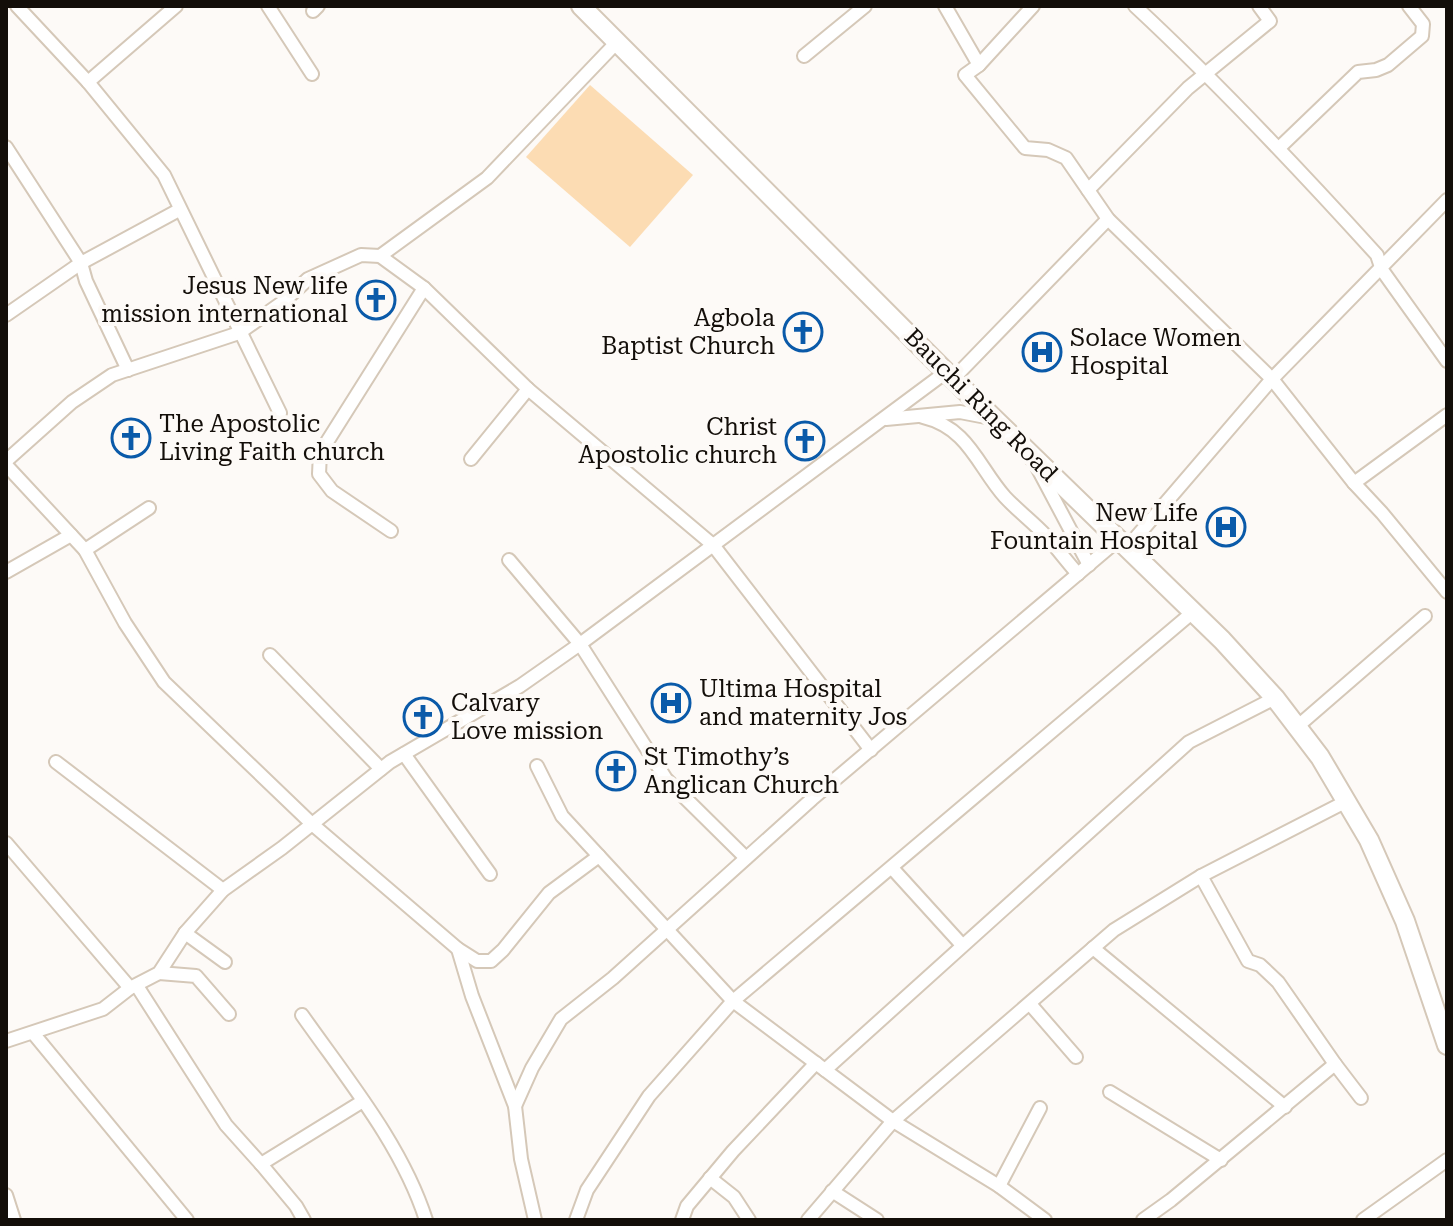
<svg xmlns="http://www.w3.org/2000/svg" width="1453" height="1226" font-family="'Roboto Serif',serif">
<style>
.green{fill:#fcdcb3}
.lines{fill:none;stroke-linecap:round;stroke-linejoin:round}
.street-casing{stroke:#d5c8b8;stroke-width:16}
.primary-casing{stroke:#d5c8b8;stroke-width:22}
.street{stroke:#fff;stroke-width:12}
.primary{stroke:#fff;stroke-width:18}
.labels{text-anchor:middle;dominant-baseline:central;stroke-width:8;stroke-linejoin:round;paint-order:stroke}
.poi-label{font-size:24px;fill:#130e09;stroke:#fdfaf7;text-anchor:start}
.street-label{font-size:24px;fill:#130e09;stroke:#fdfaf7}
</style>
<rect width="100%" height="100%" fill="#fdfaf7"/>
<!-- green -->
<polygon class="green" points="590,85 693,175 630,247 526,157"/>
<g class="lines">
<!-- street casing -->
<g class="street-casing">
<g id="street">
<polyline points="17,6 88,82 164,175 280,413"/>
<polyline points="268,6 312,74"/>
<polyline points="945,6 979,65 965,75 1025,148 1048,150 1066,158 1108,219 1272,379 1354,483 1382,513 1447,592"/>
<path d="M1135,6C1220,85 1299,169 1377,255L1382,270L1447,361"/>
<polyline points="313,11 318,6"/>
<polyline points="804,56 865,6"/>
<polyline points="979,65 1033,6"/>
<polyline points="88,82 176,6"/>
<polyline points="6,147 81,263 86,281 128,370"/>
<polyline points="1280,147 1358,72 1376,70 1388,65 1422,36 1423,24 1409,6"/>
<polyline points="1088,190 1188,88 1270,21 1259,6"/>
<polyline points="380,256 487,178 617,42"/>
<polyline points="6,315 81,263 179,210"/>
<polyline points="953,379 1108,219"/>
<path d="M923,417C969,428 978,467 1005,497C1018,511 1033,522 1046,536C1057,548 1067,562 1078,574"/>
<polyline points="886,419 960,412 991,418"/>
<polyline points="471,459 528,389"/>
<polyline points="6,461 72,402 112,375 239,333 283,302 308,279 361,255 380,256 424,288 528,389 713,545 871,750"/>
<polyline points="6,465 85,550 125,623 164,682 312,824 458,949 477,961 491,961 503,950 549,893 599,856"/>
<polyline points="1037,467 1089,565"/>
<polyline points="1354,483 1447,415"/>
<polyline points="391,531 332,491 319,474 320,453 424,288"/>
<polyline points="1126,549 1272,379 1447,200"/>
<polyline points="85,550 149,508"/>
<polyline points="509,560 580,644 666,779 746,858"/>
<polyline points="6,572 71,535"/>
<polyline points="270,655 381,769"/>
<polyline points="1298,726 1425,616"/>
<polyline points="404,754 490,874"/>
<polyline points="56,762 223,890"/>
<polyline points="537,766 562,816 733,1001 893,1121 999,1186 1045,1220"/>
<polyline points="6,843 130,988"/>
<polyline points="892,868 962,945"/>
<polyline points="185,933 225,962"/>
<polyline points="1093,948 1285,1107"/>
<polyline points="458,949 472,996 515,1106 521,1159 535,1220"/>
<polyline points="159,973 196,976 229,1014"/>
<polyline points="137,986 226,1125 261,1164 296,1206 304,1220"/>
<polyline points="1030,1004 1076,1057"/>
<path d="M302,1015C347,1079 402,1145 426,1220"/>
<polyline points="33,1033 187,1220"/>
<polyline points="6,1041 103,1009 130,988 159,973 185,933 223,890 282,848 390,762 520,686 580,644 946,372"/>
<polyline points="1335,1064 1361,1098"/>
<polyline points="825,1070 1189,742 1275,698"/>
<polyline points="1110,1092 1221,1160"/>
<polyline points="515,1106 532,1068 561,1019 613,978 812,799 1118,540"/>
<polyline points="261,1164 363,1101"/>
<polyline points="710,1178 734,1197 749,1220"/>
<polyline points="999,1186 1040,1108"/>
<polyline points="832,1191 877,1220"/>
<polyline points="6,1195 14,1220"/>
<polyline points="576,1220 587,1190 649,1096 733,1001 1193,612"/>
<polyline points="682,1220 687,1206 733,1151 816,1063"/>
<polyline points="808,1220 893,1121 1114,930 1201,876 1347,801"/>
<polyline points="1143,1220 1171,1200 1335,1064 1278,982 1260,965 1248,961 1201,876"/>
<polyline points="1363,1220 1447,1160"/>
</g>
</g>
<!-- primary casing -->
<g class="primary-casing">
<polyline id="primary" points="581,6 946,372 1222,640 1275,698 1320,757 1369,840 1405,921 1447,1045"/>
</g>
<!-- street -->
<use href="#street" class="street"/>
<!-- primary -->
<use href="#primary" class="primary"/>
</g>
<!-- icons -->
<defs>
<g id="church-ring" transform="scale(2)"><circle r="9.5" fill="#fdfaf7" stroke="#0a5aa9" stroke-width="1.5"/><path d="M-1.2-6h2.4v3.5h3.3v2.4h-3.3V6h-2.4V-.1h-3.3v-2.4h3.3Z" fill="#0a5aa9"/></g>
<g id="hospital-ring" transform="scale(2)"><circle r="9.5" fill="#fdfaf7" stroke="#0a5aa9" stroke-width="1.5"/><path d="M-5-5h3v3.5h4V-5h3V5h-3V1.5h-4V5h-3Z" fill="#0a5aa9"/></g>
</defs>
<g fill-rule="evenodd">
<use href="#church-ring" x="376" y="300"/>
<use href="#church-ring" x="803" y="332"/>
<use href="#hospital-ring" x="1042" y="352"/>
<use href="#church-ring" x="131" y="438"/>
<use href="#church-ring" x="805" y="441"/>
<use href="#hospital-ring" x="1226" y="527"/>
<use href="#hospital-ring" x="671" y="703"/>
<use href="#church-ring" x="423" y="717"/>
<use href="#church-ring" x="616" y="771"/>
</g>
<g class="labels">
<!-- poi labels -->
<g class="poi-label">
<text x="348" y="286" text-anchor="end">Jesus New life<tspan x="348" dy="28">mission international</tspan></text>
<text x="775" y="318" text-anchor="end">Agbola<tspan x="775" dy="28">Baptist Church</tspan></text>
<text x="1070" y="338">Solace Women<tspan x="1070" dy="28">Hospital</tspan></text>
<text x="159" y="424">The Apostolic<tspan x="159" dy="28">Living Faith church</tspan></text>
<text x="777" y="427" text-anchor="end">Christ<tspan x="777" dy="28">Apostolic church</tspan></text>
<text x="1198" y="513" text-anchor="end">New Life<tspan x="1198" dy="28">Fountain Hospital</tspan></text>
<text x="699" y="689">Ultima Hospital<tspan x="699" dy="28">and maternity Jos</tspan></text>
<text x="451" y="703">Calvary<tspan x="451" dy="28">Love mission</tspan></text>
<text x="644" y="757">St Timothy’s<tspan x="644" dy="28">Anglican Church</tspan></text>
</g>
<!-- street labels -->
<g class="street-label">
<text transform="translate(981 405) rotate(45)">Bauchi Ring Road</text>
</g>
</g>
<!-- border -->
<rect width="1453" height="1226" fill="none" stroke="#130e09" stroke-width="16"/>
</svg>
